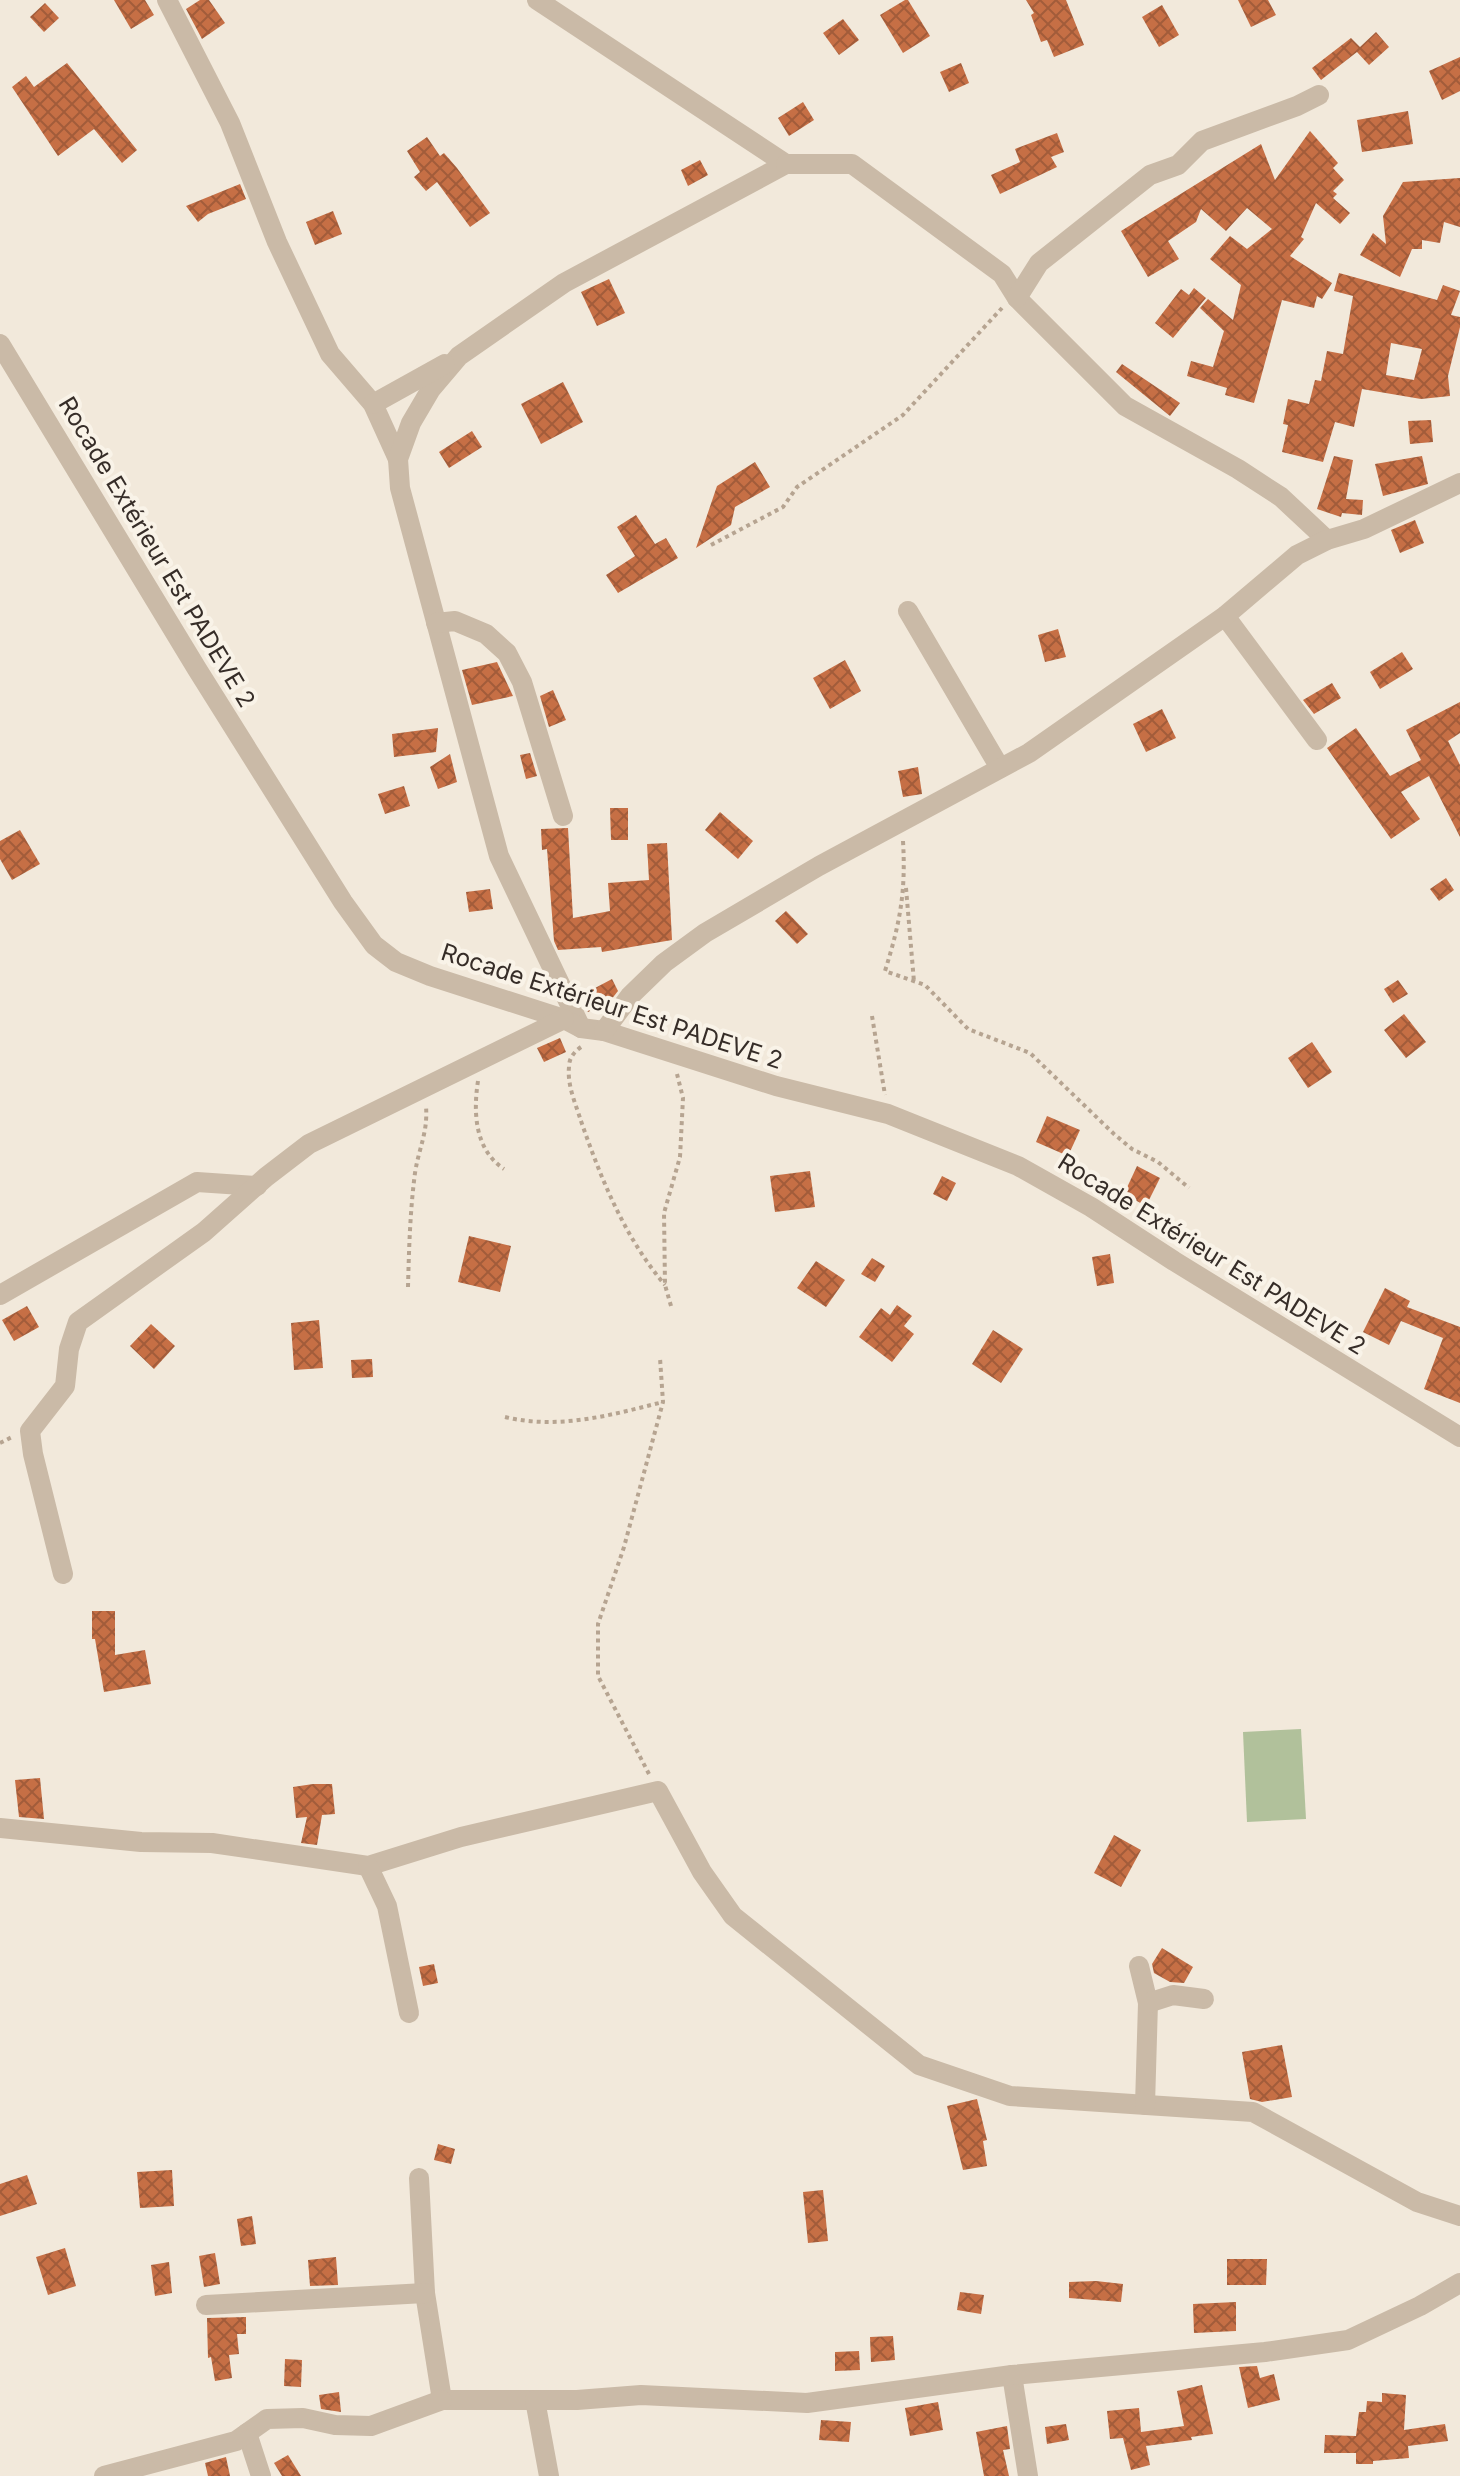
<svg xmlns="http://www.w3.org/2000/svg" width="1460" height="2476" font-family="Inter,sans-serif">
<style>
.green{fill:#b1c19b}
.building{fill:url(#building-cross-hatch);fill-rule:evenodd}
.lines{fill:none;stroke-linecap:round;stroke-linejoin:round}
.path{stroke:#b6a491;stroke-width:4;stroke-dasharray:4 4;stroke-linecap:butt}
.minor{stroke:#cabaa7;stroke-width:20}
.labels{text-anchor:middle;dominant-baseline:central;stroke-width:8;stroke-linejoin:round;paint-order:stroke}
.street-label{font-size:24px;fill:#362d28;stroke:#f9f3e8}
</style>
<defs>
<pattern id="building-cross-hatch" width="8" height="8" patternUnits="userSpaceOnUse" patternTransform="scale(2)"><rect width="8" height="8" fill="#c66f45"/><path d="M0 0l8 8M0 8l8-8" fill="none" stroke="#a25c3a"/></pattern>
</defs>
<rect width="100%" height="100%" fill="#f2e9db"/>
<!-- green -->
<polygon class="green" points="1301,1729 1306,1819 1247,1822 1243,1732"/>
<!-- building -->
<g class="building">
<polygon points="114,0 145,0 154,15 131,29"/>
<polygon points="200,0 209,0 225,23 202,39 186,9"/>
<polygon points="905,0 908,0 930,36 903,53 880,15"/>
<polygon points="1026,0 1066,0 1084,45 1054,57 1047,40 1041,42 1031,15 1034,13"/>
<polygon points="1238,0 1268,0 1276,15 1251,27"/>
<polygon points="45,3 59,18 44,32 30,17"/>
<polygon points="1162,5 1179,35 1159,47 1142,17"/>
<polygon points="843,19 859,40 839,55 823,33"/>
<polygon points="1376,32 1389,47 1369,65 1357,52 1321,80 1312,68 1351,38 1360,47"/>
<polygon points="1460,57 1460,91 1442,100 1429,71"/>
<polygon points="67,63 137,150 122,163 94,129 58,156 12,87 26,76 34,87"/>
<polygon points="961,63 969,83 949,92 940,72"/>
<polygon points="803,102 814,120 789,136 778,118"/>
<polygon points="1408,111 1413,144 1362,152 1357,120"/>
<polygon points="1310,131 1338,163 1333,168 1344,180 1333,191 1337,194 1333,198 1350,213 1340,224 1316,203 1301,237 1304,239 1290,256 1332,283 1322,299 1317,296 1314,308 1282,300 1254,403 1225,395 1227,388 1187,376 1191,361 1213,367 1224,331 1200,308 1208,299 1233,320 1241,285 1210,259 1230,236 1247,249 1272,229 1247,208 1226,231 1201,209 1196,222 1168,241 1179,259 1148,277 1121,231 1261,144 1275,180"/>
<polygon points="1057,133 1064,152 1051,157 1057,167 1000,194 991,175 1020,162 1015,149"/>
<polygon points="427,137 440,156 444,153 457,168 490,213 470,227 437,182 426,191 414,177 420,172 407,151"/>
<polygon points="700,160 708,175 688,186 681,170"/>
<polygon points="1460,178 1460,227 1444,222 1440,243 1422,240 1422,249 1412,249 1400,277 1360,255 1373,233 1386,244 1383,216 1403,182"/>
<polygon points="240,184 246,199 208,214 198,222 186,206"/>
<polygon points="333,211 342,234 315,245 306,222"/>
<path d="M1339,273L1437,300L1443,285L1460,291L1451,315L1460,317V327L1448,376L1450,396L1421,399L1362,389L1354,427L1335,422L1323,462L1282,452L1288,425L1283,424L1288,399L1309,404L1315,380L1321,381L1327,351L1343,354L1353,296L1334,291ZM1391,343L1422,349L1414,380L1386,375Z"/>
<polygon points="609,279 625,313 597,326 581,292"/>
<polygon points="1194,288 1206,298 1173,338 1155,323 1181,289 1189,295"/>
<polygon points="1122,364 1180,403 1170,416 1116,372"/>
<polygon points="563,382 583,422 541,444 521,404"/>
<polygon points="1431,420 1433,442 1410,444 1408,421"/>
<polygon points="472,431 482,447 449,468 439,452"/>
<polygon points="1334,456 1353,460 1346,499 1363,500 1362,515 1342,513 1341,517 1317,509"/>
<polygon points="1422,456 1428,484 1383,496 1375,464"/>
<polygon points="755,462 770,487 735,507 731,525 696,548 717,486"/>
<polygon points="636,515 655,544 666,538 678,558 618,593 606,575 635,556 617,527"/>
<polygon points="1415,520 1424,543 1400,553 1391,530"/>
<polygon points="1058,629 1066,657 1045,662 1038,635"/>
<polygon points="1402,652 1413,669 1380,689 1370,672"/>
<polygon points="845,660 861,691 830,709 813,678"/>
<polygon points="497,662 513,696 472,705 462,670"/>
<polygon points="1332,683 1341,698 1314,714 1303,700"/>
<polygon points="553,690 566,720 549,727 540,696"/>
<polygon points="1460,702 1460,733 1448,741 1460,765 1460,837 1429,776 1401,792 1420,819 1391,839 1327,748 1356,728 1390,776 1421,760 1406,730"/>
<polygon points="1162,709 1176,738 1146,752 1133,724"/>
<polygon points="438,728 436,752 394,757 392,734"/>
<polygon points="530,753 537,776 526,779 520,755"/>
<polygon points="450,754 457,782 438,789 430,767"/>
<polygon points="918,767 922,794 903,797 898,771"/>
<polygon points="404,786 410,806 385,814 378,794"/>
<polygon points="610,808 628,808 628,840 611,840"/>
<polygon points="720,812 753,841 738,859 705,830"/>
<polygon points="568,828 573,918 610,911 608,883 649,880 647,844 667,843 672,940 602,952 601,947 558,950 554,941 547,849 542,850 541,829"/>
<polygon points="20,830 40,864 12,880 0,859 0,841"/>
<polygon points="1446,878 1454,890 1439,901 1430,889"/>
<polygon points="490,889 493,909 469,912 466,892"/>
<polygon points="786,911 808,934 797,944 775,921"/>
<polygon points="612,979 618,991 610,1001 588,1012 580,996"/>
<polygon points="1398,980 1408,994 1393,1003 1384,989"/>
<polygon points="1404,1014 1426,1042 1406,1058 1384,1030"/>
<polygon points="560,1038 566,1052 544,1062 537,1048"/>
<polygon points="1312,1042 1332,1072 1308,1088 1288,1058"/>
<polygon points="1047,1116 1080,1130 1068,1156 1036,1142"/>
<polygon points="1137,1166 1160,1178 1146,1206 1124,1194"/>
<polygon points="810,1171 815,1207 775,1212 770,1176"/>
<polygon points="942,1176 956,1183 947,1201 933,1194"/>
<polygon points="469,1236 511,1246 500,1292 458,1282"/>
<polygon points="1110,1254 1114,1283 1097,1286 1092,1257"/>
<polygon points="872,1258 885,1266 875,1282 861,1274"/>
<polygon points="816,1261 845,1280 826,1307 797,1288"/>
<polygon points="1385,1288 1410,1301 1407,1307 1460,1327 1460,1403 1424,1389 1443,1338 1401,1321 1389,1345 1363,1332"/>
<polygon points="897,1305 912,1316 904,1326 914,1334 892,1362 859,1337 881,1308 890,1315"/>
<polygon points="27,1306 39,1327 14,1341 2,1320"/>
<polygon points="319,1320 323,1368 294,1370 291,1323"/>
<polygon points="151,1324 175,1346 154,1369 130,1346"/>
<polygon points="993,1330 1023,1349 1001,1383 972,1364"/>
<polygon points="372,1359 373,1377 352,1378 351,1360"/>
<polygon points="92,1611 115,1611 115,1655 145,1650 151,1684 104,1692 95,1639 92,1639"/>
<polygon points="40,1778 44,1819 19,1817 15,1780"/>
<polygon points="313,1784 332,1784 335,1814 322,1815 317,1845 301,1843 307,1817 296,1818 293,1787"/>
<polygon points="1114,1835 1141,1850 1121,1887 1094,1873"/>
<polygon points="1162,1948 1193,1967 1184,1983 1170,1982 1154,1973 1152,1964"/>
<polygon points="434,1964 438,1983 423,1986 419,1967"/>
<polygon points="1282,2045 1292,2097 1262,2102 1250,2099 1242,2052"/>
<polygon points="977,2099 987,2140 983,2141 987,2166 963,2170 947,2106"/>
<polygon points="438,2144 455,2149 451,2164 434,2160"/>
<polygon points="172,2170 174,2206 140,2208 137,2172"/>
<polygon points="27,2175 37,2204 0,2216 0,2184"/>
<polygon points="823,2190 828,2241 808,2243 803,2192"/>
<polygon points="252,2216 256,2244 241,2246 237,2219"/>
<polygon points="65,2248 76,2286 48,2295 36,2257"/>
<polygon points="215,2253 220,2284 204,2287 199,2256"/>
<polygon points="336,2257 338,2285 310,2286 308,2260"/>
<polygon points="1227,2259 1267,2259 1266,2285 1227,2285"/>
<polygon points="169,2262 172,2293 155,2296 151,2265"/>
<polygon points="1096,2281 1123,2284 1121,2302 1069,2298 1069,2282"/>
<polygon points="960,2292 984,2295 981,2314 957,2310"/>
<polygon points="1236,2302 1236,2331 1194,2333 1193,2304"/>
<polygon points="246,2317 246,2334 237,2334 239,2354 229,2355 232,2378 215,2381 211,2357 208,2358 207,2318"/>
<polygon points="893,2336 895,2360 871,2362 870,2337"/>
<polygon points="859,2351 860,2370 835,2371 835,2352"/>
<polygon points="285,2359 302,2360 301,2387 284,2386"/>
<polygon points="1257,2366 1260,2378 1274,2374 1280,2400 1248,2408 1239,2367"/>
<polygon points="1202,2385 1213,2434 1191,2437 1192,2440 1146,2446 1150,2465 1131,2470 1123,2438 1110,2439 1107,2411 1139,2408 1141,2432 1184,2426 1177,2391"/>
<polygon points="339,2392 341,2412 321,2409 319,2395"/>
<polygon points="1382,2393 1406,2395 1404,2430 1445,2424 1448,2441 1408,2446 1409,2458 1373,2461 1373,2464 1356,2464 1356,2453 1324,2453 1325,2435 1356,2436 1359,2412 1366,2412 1367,2401 1382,2402"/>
<polygon points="938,2402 943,2430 910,2436 905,2408"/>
<polygon points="821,2420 851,2422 849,2442 819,2440"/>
<polygon points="1066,2424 1069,2440 1047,2444 1045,2427"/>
<polygon points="1007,2426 1010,2449 1003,2450 1009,2476 984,2476 976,2432"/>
<polygon points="288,2455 301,2476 282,2476 274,2463"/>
<polygon points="226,2457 230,2476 208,2476 205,2463"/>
</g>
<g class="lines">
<!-- path -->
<g class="path">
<polyline points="711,545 783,507 797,487 903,415 1002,308"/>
<path d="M903,841C906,892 900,923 885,971L925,985L968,1029L1030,1053L1114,1134L1132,1149L1158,1162L1189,1188"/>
<polyline points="906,888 914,982"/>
<polyline points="872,1016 885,1095"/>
<path d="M581,1047C574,1052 569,1058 569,1067C567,1085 576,1105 581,1121C601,1179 625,1238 665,1285"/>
<path d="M478,1081C473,1113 475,1150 504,1169"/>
<path d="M408,1287C409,1249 410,1211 415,1173C419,1147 428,1133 426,1106"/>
<polyline points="671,1306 665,1285 664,1213 680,1157 683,1098 677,1074"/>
<path d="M505,1417C559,1430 611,1415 663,1402"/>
<polyline points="0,1443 12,1437"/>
<polyline points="649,1774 598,1676 598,1624 624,1547 663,1402 660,1358"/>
</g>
<!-- minor -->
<g class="minor">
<polyline points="167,0 230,123 277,242 330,354 373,404 398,459"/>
<polyline points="537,0 786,164 564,283 459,356 431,389 411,423 398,459 400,488 499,856 581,1028"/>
<polyline points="786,164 852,164 1002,274 1017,298 1125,406 1238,469 1281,497 1327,540"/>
<polyline points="1017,298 1039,263 1150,175 1178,165 1202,141 1297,106 1319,95"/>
<polyline points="0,344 197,669 343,902 374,945 396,962 430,976 564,1019 581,1028 604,1031 776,1086 888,1114 1018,1166 1091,1207 1174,1261 1460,1437"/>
<polyline points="373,404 445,364"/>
<polyline points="908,611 1000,768"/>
<polyline points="1225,616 1317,740"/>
<polyline points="436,623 455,621 486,634 507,653 522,682 563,816"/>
<polyline points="604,1031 630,996 664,963 705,933 819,866 1029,753 1225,616 1297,555 1327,540 1364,529 1460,483"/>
<polyline points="0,1295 197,1182 257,1186"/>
<polyline points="63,1574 33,1454 30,1431 65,1386 69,1349 78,1322 204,1232 266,1177 309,1144 564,1019"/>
<polyline points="0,1828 141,1842 212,1843 368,1866 461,1837 658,1791 702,1872 733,1916 919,2065 1010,2096 1253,2112 1417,2202 1460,2216"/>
<polyline points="368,1866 387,1906 409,2013"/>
<polyline points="1139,1966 1148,2003 1145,2105"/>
<polyline points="1148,2003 1173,1995 1204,1999"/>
<polyline points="419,2178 425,2293 442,2400 535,2400"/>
<polyline points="206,2305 425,2293"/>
<polyline points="1012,2375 1028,2476"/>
<polyline points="247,2433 261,2476"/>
<polyline points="104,2476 236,2441 267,2419 303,2418 335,2425 371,2426 442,2400"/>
<polyline points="549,2476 535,2400 577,2400 641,2395 807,2403 1012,2375 1265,2352 1348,2340 1420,2306 1460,2283"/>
</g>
</g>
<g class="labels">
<!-- street labels -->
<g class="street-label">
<text transform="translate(157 552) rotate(59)">Rocade Extérieur Est PADEVE 2</text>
<text transform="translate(612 1006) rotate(18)">Rocade Extérieur Est PADEVE 2</text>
<text transform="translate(1212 1254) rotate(32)">Rocade Extérieur Est PADEVE 2</text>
</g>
</g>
</svg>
